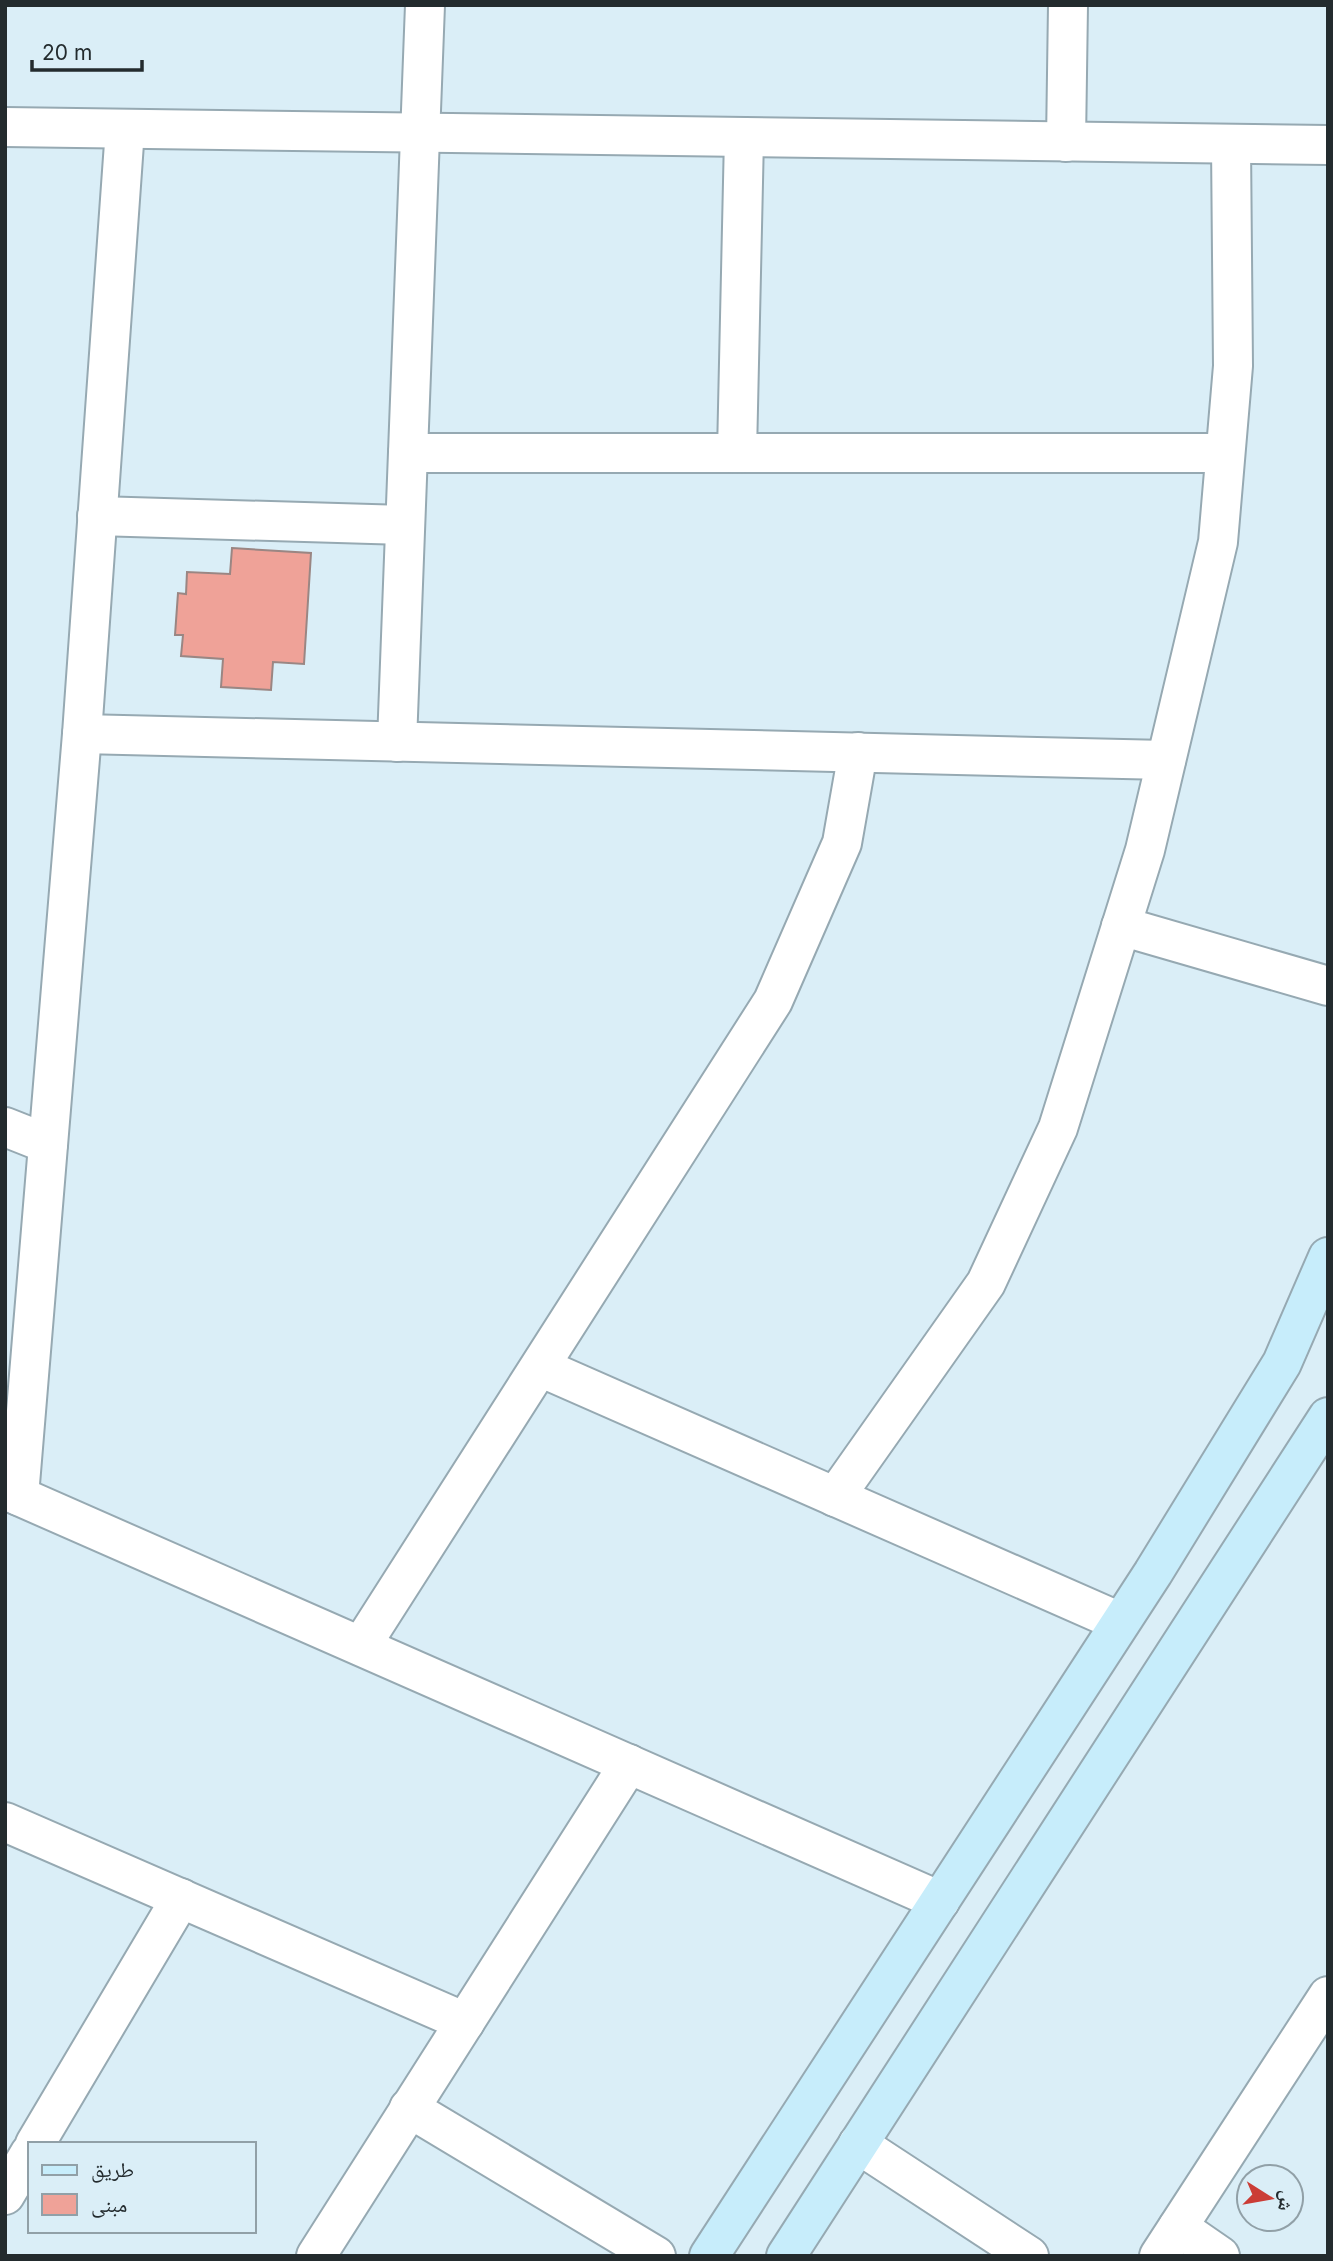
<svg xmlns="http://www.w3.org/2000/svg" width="1333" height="2261" font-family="Inter,'Noto Naskh Arabic',sans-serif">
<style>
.building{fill:#efa298;stroke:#9a8683;stroke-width:2}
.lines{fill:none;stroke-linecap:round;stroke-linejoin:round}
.street-casing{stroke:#96a9b2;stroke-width:42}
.secondary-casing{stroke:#96a9b2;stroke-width:42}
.street{stroke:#fff;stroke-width:38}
.secondary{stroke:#c7edfb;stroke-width:38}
</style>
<rect width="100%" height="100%" fill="#daeef7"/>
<!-- building -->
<polygon class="building" points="232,548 311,553 304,664 273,662 271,690 221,687 223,659 181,656 183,635 175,635 178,593 186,594 187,572 230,574"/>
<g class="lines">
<!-- street casing -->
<g class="street-casing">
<g id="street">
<polyline points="5,127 1328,145"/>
<polyline points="1066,142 1068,5"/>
<polyline points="408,453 1225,453"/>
<polyline points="737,453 744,137"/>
<polyline points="97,516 405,525"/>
<polyline points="82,734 1166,760"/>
<polyline points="397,742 425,5"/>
<polyline points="1121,926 1328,986"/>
<polyline points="5,1127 48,1144"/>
<polyline points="540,1367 1120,1622"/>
<polyline points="5,1490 940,1901"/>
<polyline points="19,1496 82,734 125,129"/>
<polyline points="835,1497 986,1283 1058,1128 1145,850 1218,542 1233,366 1231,144"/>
<polyline points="361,1646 773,1001 842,843 858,752"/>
<polyline points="5,1822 465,2022"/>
<polyline points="409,2108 656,2256"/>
<polyline points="35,2144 181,1898"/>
<polyline points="858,2144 1029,2256"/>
<polyline points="5,2195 30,2153"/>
<polyline points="1178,2227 1220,2256"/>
<polyline points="316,2256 629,1764"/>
<polyline points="1159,2256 1328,1996"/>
</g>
</g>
<!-- secondary casing -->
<g class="secondary-casing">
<g id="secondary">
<polyline points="709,2256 1153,1573 1282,1363 1328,1257"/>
<polyline points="786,2256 1328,1417"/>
</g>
</g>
<!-- street -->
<use href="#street" class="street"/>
<!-- secondary -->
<use href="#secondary" class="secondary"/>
</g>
<!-- border -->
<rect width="1333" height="2261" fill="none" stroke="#232b2e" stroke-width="14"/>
<!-- legend -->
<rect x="28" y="2142" width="228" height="91" fill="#daeef7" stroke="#91a0a7" stroke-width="2"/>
<rect x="42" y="2165" width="35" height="10" fill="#c7edfb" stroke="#91a0a7" stroke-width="2"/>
<text x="91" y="2177" font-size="21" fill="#232b2e">طريق</text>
<rect x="42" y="2194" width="35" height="21" fill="#efa298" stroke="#91a0a7" stroke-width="2"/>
<text x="91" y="2212" font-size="21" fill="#232b2e">مبنى</text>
<!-- north arrow -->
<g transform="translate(1270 2198) rotate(101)"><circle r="33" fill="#daeef7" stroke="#91a0a7" stroke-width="2"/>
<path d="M0-5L12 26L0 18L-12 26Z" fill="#cb3d36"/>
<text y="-10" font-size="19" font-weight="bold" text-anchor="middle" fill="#232b2e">ش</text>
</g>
<!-- scale -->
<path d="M32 60v10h110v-10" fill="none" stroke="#232b2e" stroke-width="3.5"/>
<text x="42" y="60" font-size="21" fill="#232b2e" stroke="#daeef7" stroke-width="5" paint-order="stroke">20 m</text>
</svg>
